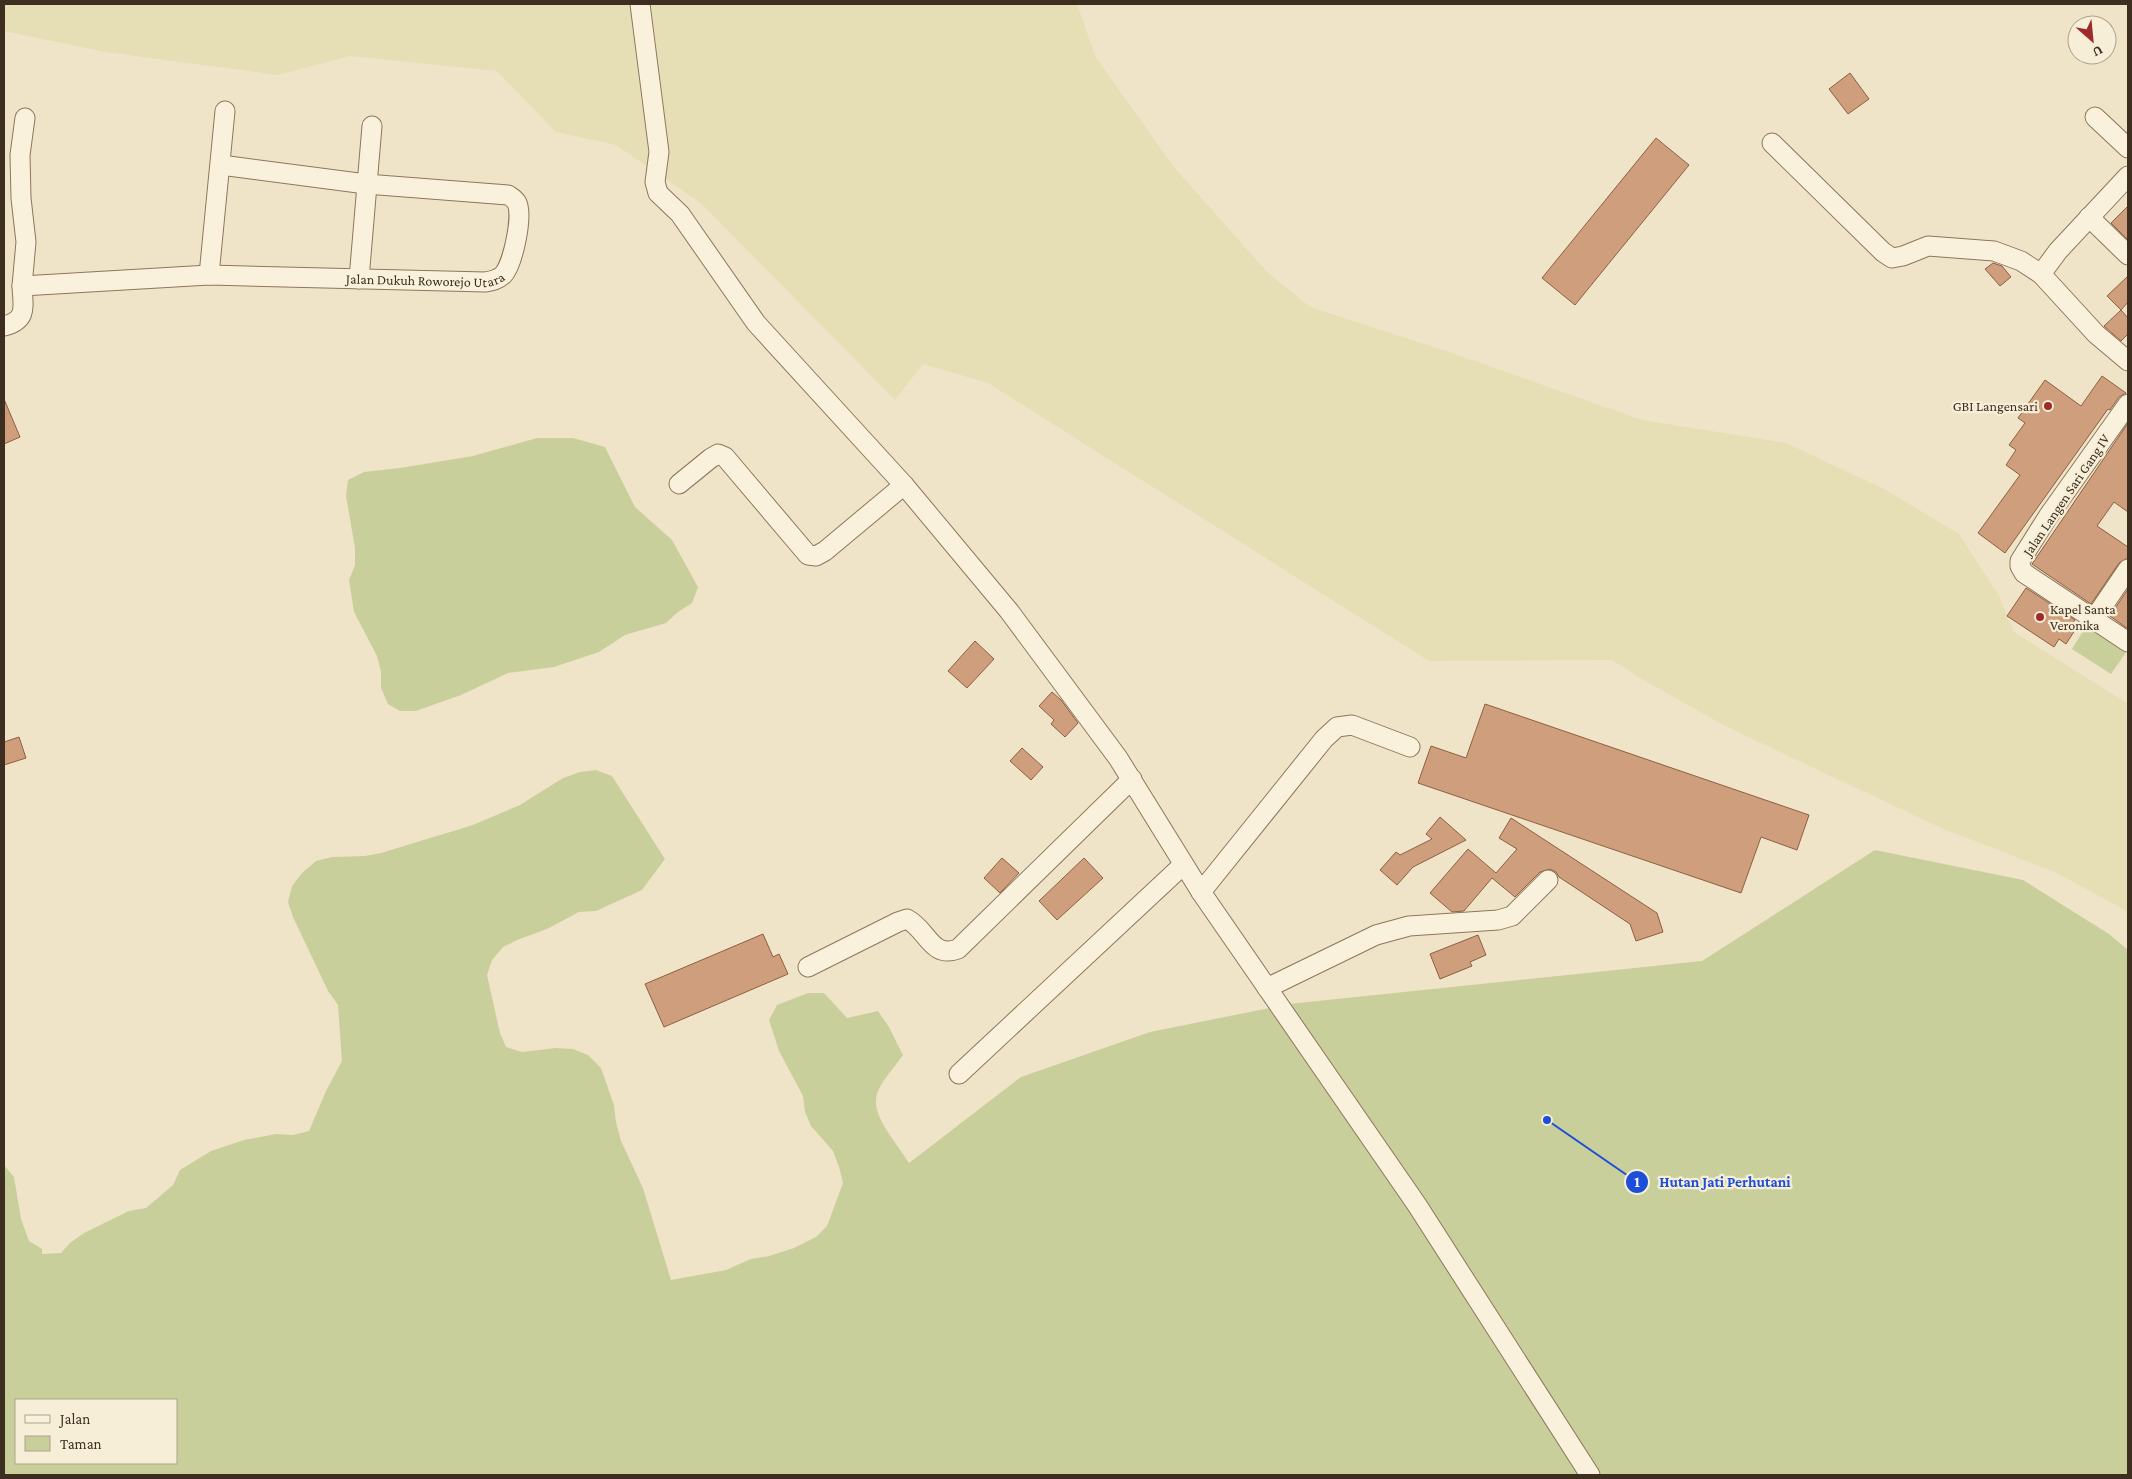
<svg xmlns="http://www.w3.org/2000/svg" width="2132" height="1479" font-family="'Crimson Pro',serif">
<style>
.farmland{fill:#e6deb5}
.green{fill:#c9cf9b;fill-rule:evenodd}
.building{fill:#cf9f7d;stroke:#8d5f41}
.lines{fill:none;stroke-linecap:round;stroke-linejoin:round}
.minor-casing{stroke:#8d765c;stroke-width:21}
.minor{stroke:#faf1dc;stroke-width:19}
.poi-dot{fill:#9e2a2b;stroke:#f7eed8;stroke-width:2}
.labels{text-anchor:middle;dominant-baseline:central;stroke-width:4.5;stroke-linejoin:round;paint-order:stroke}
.street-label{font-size:14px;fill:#3d2e20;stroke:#f7eed8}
.poi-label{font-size:14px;fill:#3d2e20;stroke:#f7eed8;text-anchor:end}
.leader{fill:none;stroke:#1d4ed8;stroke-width:2}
.callout-dot{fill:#1d4ed8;stroke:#f7eed8;stroke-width:2}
.mark-label{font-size:15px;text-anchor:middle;font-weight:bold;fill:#fff}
.callout-label{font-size:15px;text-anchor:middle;font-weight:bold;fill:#1d4ed8;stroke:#f7eed8;stroke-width:4.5;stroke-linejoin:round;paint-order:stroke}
</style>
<rect width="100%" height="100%" fill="#f0e4c8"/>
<!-- farmland -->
<polygon class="farmland" points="4,4 1077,4 1096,58 1173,166 1267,272 1310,307 1455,354 1642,420 1786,443 1886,490 1959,534 1999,596 2014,632 2128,704 2128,912 2057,873 1939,827 1725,726 1640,678 1612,660 1429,661 988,383 923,364 895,400 702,204 616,145 556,132 497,71 350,56 278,75 105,52 4,31"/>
<!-- green -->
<g class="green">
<polygon points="537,438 573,438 605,447 635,507 672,540 698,587 692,603 678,612 666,623 625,635 599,652 554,667 508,673 461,695 416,711 400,711 388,704 381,688 381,672 377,656 354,612 349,580 355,565 355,548 346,496 348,480 364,472 400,468 473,456"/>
<polygon points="2087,625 2127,651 2111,674 2072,649"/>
<path d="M596,770L612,776L665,859L642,890L596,911L579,912L547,929L517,940L503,947L492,960L487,975L500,1033L506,1047L522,1052L556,1048L573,1049L588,1055L601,1068L614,1105L616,1122L621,1141L643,1188L671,1280L726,1270L751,1259L769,1256L794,1248L816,1237L827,1226L843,1183L839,1167L833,1151L811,1126L805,1112L803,1096L779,1051L769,1020L777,1005L808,993H824L847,1018L878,1011L889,1027L903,1055C895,1067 881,1081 877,1094C870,1116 899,1145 909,1163L1021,1077L1150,1032L1289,1004L1702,961L1875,850L2023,880L2109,934L2128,950V1475H4V1165L14,1177L21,1219L29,1241L42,1249V1254L61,1253L70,1243L84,1233L129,1211L146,1208L173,1185L180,1170L211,1151L244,1140L276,1134L293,1135L309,1131L326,1091L342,1061L338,1005L328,991L293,917L288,902L292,886L302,873L316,861L332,857L365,856L381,853L473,825L520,805L563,778L580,772ZM16,1400H176V1463H16Z"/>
</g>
<!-- building -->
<g class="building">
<polygon points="1850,73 1869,99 1848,114 1829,89"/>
<polygon points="1656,138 1689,165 1575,305 1542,278"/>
<polygon points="2128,206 2128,240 2111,223"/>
<polygon points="1993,263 2002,266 2011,277 2000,286 1985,269"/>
<polygon points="2128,276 2128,302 2121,310 2107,296"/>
<polygon points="2121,310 2128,318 2128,334 2121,341 2104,326"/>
<polygon points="2102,376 2126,393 2119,397 2110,410 2108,409 2005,553 1978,533 2020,475 2006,465 2016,450 2009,445 2025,423 2018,418 2045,380 2081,406"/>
<polygon points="4,399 20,437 4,444"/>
<polygon points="2128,423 2128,512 2114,502 2097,526 2128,547 2128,558 2119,563 2091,604 2032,564"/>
<polygon points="2026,588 2075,620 2070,626 2075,630 2066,644 2059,639 2054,647 2007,616"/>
<polygon points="2128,589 2128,629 2110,616"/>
<polygon points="975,641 994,659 967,688 948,671"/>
<polygon points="1052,692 1061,700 1078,723 1065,737 1051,724 1054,720 1039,706"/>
<polygon points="1485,704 1809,815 1797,850 1761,837 1741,893 1418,783 1431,746 1466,758"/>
<polygon points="19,737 26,758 4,765 4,742"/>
<polygon points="1022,748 1043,767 1031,780 1010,761"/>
<polygon points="1440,817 1466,840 1413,867 1397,885 1380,870 1396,852 1400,855 1432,839 1426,834"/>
<polygon points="1511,818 1657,913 1663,932 1636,941 1630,924 1559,877 1556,872 1550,869 1540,872 1515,897 1492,878 1464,911 1452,912 1430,893 1468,849 1496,873 1517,849 1499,838"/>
<polygon points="1002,858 1019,873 1000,893 984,878"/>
<polygon points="1084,858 1103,878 1057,920 1039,901"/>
<polygon points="763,934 773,957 779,954 788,974 664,1027 645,984"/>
<polygon points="1478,935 1486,955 1470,962 1472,966 1440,979 1430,954"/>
</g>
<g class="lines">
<!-- minor casing -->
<g class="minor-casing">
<g id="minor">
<polyline points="640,4 659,152 655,182 658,193 680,214 756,323 904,485 1009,611 1118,758 1201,892 1417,1205 1590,1475"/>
<polyline points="2095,117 2128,148"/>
<polyline points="1772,143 1883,252 1892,258 1903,256 1928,246 1994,251 2021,261 2041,274 2096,334 2128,361"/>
<polyline points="2089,217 2128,255"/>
<polyline points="2041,274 2058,251 2128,176"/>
<polyline points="209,275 225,111"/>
<polyline points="359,279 372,126"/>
<polyline points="22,286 26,242 21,198 20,155 25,118"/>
<path id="s1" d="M4,326C28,320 23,307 22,286L209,275L485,282C492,281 497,280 503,275C513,264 523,217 517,203C515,199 511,197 508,195L366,184L221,165"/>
<polyline points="2128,404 2049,515 2020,561 2020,566 2024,573 2128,642"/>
<polyline points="679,484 711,458 718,454 725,457 808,555 816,556 825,551 904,485"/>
<polyline points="2094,619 2128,569"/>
<polyline points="1201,892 1324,739 1337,727 1352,725 1410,747"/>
<path d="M808,967L898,922L907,919C928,930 931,959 958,949L1132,779"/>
<polyline points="1267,988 1376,935 1409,926 1498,920 1512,916 1548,880"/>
<polyline points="959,1074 1183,865"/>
</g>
</g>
<!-- minor -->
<use href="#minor" class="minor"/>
</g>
<!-- markers -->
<g class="poi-dot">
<circle cx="2048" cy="406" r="5"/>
<circle cx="2040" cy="617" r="5"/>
</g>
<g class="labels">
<!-- street labels -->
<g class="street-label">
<text stroke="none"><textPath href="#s1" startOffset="454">Jalan Dukuh Roworejo Utara</textPath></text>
<text transform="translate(2066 495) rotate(-56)">Jalan Langen Sari Gang IV</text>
</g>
<!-- poi labels -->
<g class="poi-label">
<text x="2038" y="406">GBI Langensari</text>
<text x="2050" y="609" text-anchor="start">Kapel Santa<tspan x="2050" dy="16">Veronika</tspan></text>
</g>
</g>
<!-- callouts -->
<path class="leader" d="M1547 1120L1637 1182"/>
<g class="callout-dot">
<circle cx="1547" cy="1120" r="5"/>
<circle cx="1637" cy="1182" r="12"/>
</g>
<g class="mark-label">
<text x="1637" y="1187">1</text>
</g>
<g class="callout-label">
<text x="1725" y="1187">Hutan Jati Perhutani</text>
</g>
<!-- border -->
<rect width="2132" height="1479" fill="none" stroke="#3d2e20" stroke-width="10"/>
<!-- legend -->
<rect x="15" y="1399" width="162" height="65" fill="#f7eed8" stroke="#ada18e"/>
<rect x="25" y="1415" width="25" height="8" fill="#faf1dc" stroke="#ada18e"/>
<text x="60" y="1424" font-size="15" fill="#3d2e20">Jalan</text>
<rect x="25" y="1436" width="25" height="15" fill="#c9cf9b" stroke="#ada18e"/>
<text x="60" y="1449" font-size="15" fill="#3d2e20">Taman</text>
<!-- north arrow -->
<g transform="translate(2092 40) rotate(153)"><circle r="24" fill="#f7eed8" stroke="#ada18e"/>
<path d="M0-4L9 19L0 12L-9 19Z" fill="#9e2a2b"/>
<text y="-8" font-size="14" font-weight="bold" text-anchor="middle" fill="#3d2e20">U</text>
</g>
</svg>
